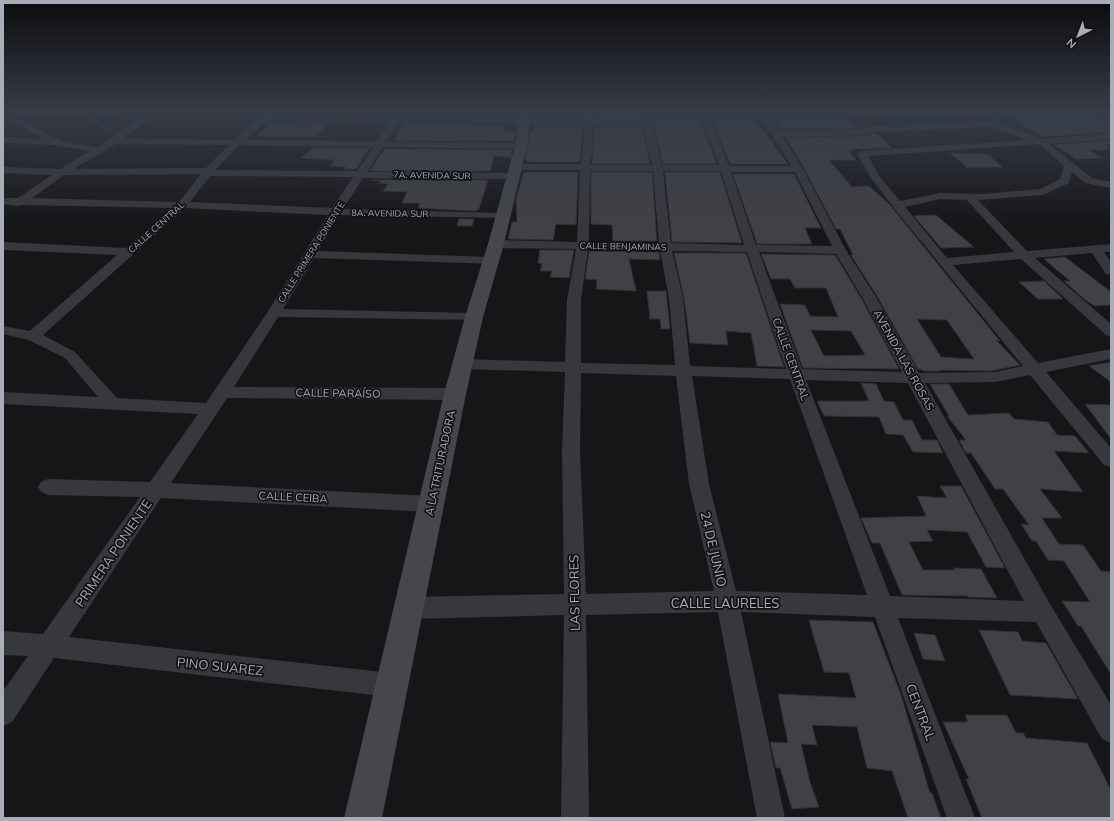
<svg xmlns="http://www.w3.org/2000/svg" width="1114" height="821" font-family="Mulish,sans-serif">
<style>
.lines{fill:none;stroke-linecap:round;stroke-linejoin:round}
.stream{stroke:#2c353c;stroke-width:3}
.building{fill:#404145;stroke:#303034;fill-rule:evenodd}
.street{fill:#37383d;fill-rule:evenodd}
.secondary{fill:#45474d;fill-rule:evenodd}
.labels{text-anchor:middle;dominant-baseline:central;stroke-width:3.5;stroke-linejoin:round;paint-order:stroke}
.far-street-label{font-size:9px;fill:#a8adb8;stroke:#111113}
.street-label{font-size:11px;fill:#a8adb8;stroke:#111113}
.near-street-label{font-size:13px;fill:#a8adb8;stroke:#111113}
</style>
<rect width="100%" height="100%" fill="#161618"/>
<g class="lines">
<!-- stream -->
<polyline class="stream" points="84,111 110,132"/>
</g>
<!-- building -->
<g class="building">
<polygon points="283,111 340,111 336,114 280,114"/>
<polygon points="410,111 428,111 439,115 408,115"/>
<polygon points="442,111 472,111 471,114 492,114 491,116 440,115"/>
<polygon points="582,111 582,117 546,117 547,112"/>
<polygon points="593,111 642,112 642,119 594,119"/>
<polygon points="1002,111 1085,111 1111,128 1111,132 1043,137"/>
<polygon points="844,116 857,128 781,129 775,119"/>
<polygon points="653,120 700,120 717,164 663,164"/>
<polygon points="712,120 755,120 788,164 730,164"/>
<polygon points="272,122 329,122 315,137 257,136"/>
<polygon points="404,123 505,125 502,131 516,131 514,141 395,141"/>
<polygon points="534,125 582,126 580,162 527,162 528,160 525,160 530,132 535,130"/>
<polygon points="594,127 642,127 650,164 592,164 594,149"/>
<path d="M876,133L892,148L849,149L852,151H848L856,160H829L852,187L869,186L890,205L1000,341L996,340L1020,365L991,371L940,370L941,371H923L921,369H918L877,296L851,255H853L840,229H836L804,168L786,138L863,136ZM917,319L947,320L974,359L941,357Z"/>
<polygon points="1111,140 1111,144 1103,144 1111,148 1105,148 1108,150 1089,150 1103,158 1076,159 1055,145"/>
<polygon points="313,148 370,148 356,169 344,169 346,167 330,166 335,160 301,158"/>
<polygon points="384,149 512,150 511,157 494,156 490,171 370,171"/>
<polygon points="950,153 987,154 1003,167 968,168"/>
<polygon points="524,172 578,172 576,225 556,224 553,240 508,239 512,222 517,222 516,199"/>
<polygon points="591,172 652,172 657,241 613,241 612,225 591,224"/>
<polygon points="665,172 720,172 742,243 672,242"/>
<polygon points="733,174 794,174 821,228 805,228 812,244 757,244"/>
<polygon points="371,180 488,180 479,209 476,211 418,208 420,203 402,203 407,192 383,191 388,184 379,183 380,181"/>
<polygon points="936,215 974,247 941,248 914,216"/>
<polygon points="459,219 474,219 472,226 457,226"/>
<polygon points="540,250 574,250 569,278 550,277 552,271 540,271 542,264 538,263"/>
<polygon points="589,251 659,252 660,260 629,259 636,291 596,289 597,280 585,279"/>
<polygon points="674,253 746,253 784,367 757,366 751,333 726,331 728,345 690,343 684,298"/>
<path d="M761,254L835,255L861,298L899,369L803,368L780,304L805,305L810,316L838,317L826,288H795L790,279H771ZM811,330L851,331L865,355L824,356Z"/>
<polygon points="1065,257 1111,292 1111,305 1095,306 1084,299 1064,281 1070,281 1044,259"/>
<polygon points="1044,281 1063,299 1038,299 1019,282"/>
<polygon points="647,291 666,291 670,329 661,329 660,319 650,319"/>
<polygon points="1111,362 1111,382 1089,366"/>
<polygon points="861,383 876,384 884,401 894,402 903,420 912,420 922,440 937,440 943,453 913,452 903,435 886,434 879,417 824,416 817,401 869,401"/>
<polygon points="930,384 949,384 968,415 1009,413 1014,419 1048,422 1057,435 1075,436 1089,453 1054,451 1083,492 1040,489 1062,518 1042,518 1059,544 1083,545 1101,571 1111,572 1111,674 1081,626 1078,626 1062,601 1090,602 1064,561 1048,560 1036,541 1032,541 1021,524 1029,525 1003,489 995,489 971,453 966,453 959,440 966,440 947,416 949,416"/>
<polygon points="1085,404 1111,405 1111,439"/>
<polygon points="940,486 961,486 1005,568 986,567 967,532 927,530 933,541 909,542 923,570 955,570 953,568 981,569 997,598 968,597 967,596 902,595 880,543 872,543 861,518 926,516 917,496 947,498"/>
<polygon points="809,620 873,622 901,695 930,793 932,793 941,818 908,818 892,771 867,768 857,727 812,725 817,745 801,744 810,782 819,807 792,809 780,768 776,768 770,742 788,743 778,694 856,698 849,673 824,672"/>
<polygon points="979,630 1018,632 1022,641 1046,643 1078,699 1010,695"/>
<polygon points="914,633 935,635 945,661 923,659"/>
<polygon points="965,715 1007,715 1016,733 1023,733 1026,738 1087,743 1111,790 1111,818 982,818 966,779 969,779 943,722 968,722"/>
</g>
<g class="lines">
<!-- street -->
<g class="street">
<path d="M3,111L61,141L97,147L142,117L121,118L106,111L122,112L159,111L157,114L263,115L267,111H271L274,113L273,115L393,116L396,111H404L401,116L584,119V111H592V120L643,121V111H651V113H700L699,111H707L708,113H760L759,111H767L769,113L872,111L868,113L772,118L780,131L862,129L872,126L989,122V118L983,111H991L997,118V123L1043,139L1111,133V139L1049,144L1092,178L1111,182V188L1085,183L1072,172L1069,183L1043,195L978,200L1027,251L1111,244V252H1104L1111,262V275L1106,274L1092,253L1035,258L1111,324V336L1106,335L1021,259L953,265L1038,363L1111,349V359L1046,372L1111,448V467L1104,465L1030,375L995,382L925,383L1050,604L1111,705V743L1102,739L1036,622L898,618L975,818H947L875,617L741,612L785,818H757L718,612L586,615L589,818H561L564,615L408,619L400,615L397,608L400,601L408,597L564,594L562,451L565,372L463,369L457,368L455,364L457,360L463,359L565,362L567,300L576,249L496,248L490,244L496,240L577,242L580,170H515L510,167L515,164H581L583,149L584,125L398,121L386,142L521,143L526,146L521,149L383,147L367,172L512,173L517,176L512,179L363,178L343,209L502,213L508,216L506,218L339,215L318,251L491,257L497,261L495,264L314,258L283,309L474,313L479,314L481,317L479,320L278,317L234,387L455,388L461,390L463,394L461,398L455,400L227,398L171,483L431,496L438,498L441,504L438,510L431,512L161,498L69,637L391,673L400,676L403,685L400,694L391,697L54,658L12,722L3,726V691L28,656L3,655V631L43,634L140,497L48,495L41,492L38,487L41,482L48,479L150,482L198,414L3,404V392L98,397L65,358L29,340L3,334V326L30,331L117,255L3,250V242L126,248L172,208L23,205L18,206L3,204V198H18L52,175L3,173V167L60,169L90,151L54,145L3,143V137L44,139L3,116ZM651,118H701L719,165H662ZM710,118L763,119L791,166H729ZM150,119L257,120L234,140L123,138ZM267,120L390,121L377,141L245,140ZM592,125L643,126L652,165H590L593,149ZM992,127L1029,140L862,151L857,154L871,178L893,207L1023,366L995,372L919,373L876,297L846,250L803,169L783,137L863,135L873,132ZM116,144L229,145L206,168L74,169ZM1039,144L1064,166L1060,179L1041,189L983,194L940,193L900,201L880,177L868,156ZM239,145L373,147L357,171L215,170ZM590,171H653L659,243L589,242ZM663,171H721L744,245L671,243ZM731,172H795L832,246L756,245ZM201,174L179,202L32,198L64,175ZM210,176L353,177L332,208L190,202ZM940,199L967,200L1014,252L947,258L905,207ZM185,208L328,215L267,313L206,403L117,398L75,352L43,335ZM588,249L660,251L669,298L675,365L581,363V300ZM672,251L747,252L786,369L690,366L683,298ZM759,252L836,254L862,297L902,372L802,369ZM581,373L676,376L689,484L714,591L586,594L580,451ZM692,376L790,379L867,595L736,591L709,484ZM806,380L908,383L1024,601L890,596Z"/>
<polygon points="1086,111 1096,111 1111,120 1111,127"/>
</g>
<!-- secondary -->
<polygon class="secondary" points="521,111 531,111 527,146 504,244 483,317 466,394 382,818 344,818 444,394 465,317 488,244 515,146"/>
</g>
<!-- sky -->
<linearGradient id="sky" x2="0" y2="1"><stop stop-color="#0c0c0d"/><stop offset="0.49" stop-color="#363c48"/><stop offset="1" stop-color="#363c48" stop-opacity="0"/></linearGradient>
<rect width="1114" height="226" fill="url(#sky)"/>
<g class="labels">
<!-- far-street labels -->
<g class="far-street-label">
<text transform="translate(432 175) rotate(1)">7A. AVENIDA SUR</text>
<text transform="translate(390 213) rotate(1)">8A. AVENIDA SUR</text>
<text transform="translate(156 227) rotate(-42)">CALLE CENTRAL</text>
<text transform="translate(623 246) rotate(1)">CALLE BENJAMINAS</text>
<text transform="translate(311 252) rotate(-58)">CALLE PRIMERA PONIENTE</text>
</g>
<!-- street labels -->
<g class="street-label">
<text transform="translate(791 359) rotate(70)">CALLE CENTRAL</text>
<text transform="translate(904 360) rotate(61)">AVENIDA LAS ROSAS</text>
<text transform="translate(338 393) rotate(1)">CALLE PARAÍSO</text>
<text transform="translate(440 463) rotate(-78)">A LA TRITURADORA</text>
<text transform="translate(293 497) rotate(3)">CALLE CEIBA</text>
</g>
<!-- near-street labels -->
<g class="near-street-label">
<text transform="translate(714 549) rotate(77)">24 DE JUNIO</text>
<text transform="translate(113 553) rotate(-56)">PRIMERA PONIENTE</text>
<text transform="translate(574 593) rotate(-91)">LAS FLORES</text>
<text x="725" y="603">CALLE LAURELES</text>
<text transform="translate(220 666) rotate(6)">PINO SUAREZ</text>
<text transform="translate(921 712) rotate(69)">CENTRAL</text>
</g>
</g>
<!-- border -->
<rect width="1114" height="821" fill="none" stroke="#a8adb8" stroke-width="8"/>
<!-- north arrow -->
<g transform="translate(1078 36) rotate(222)" stroke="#111113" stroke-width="3" paint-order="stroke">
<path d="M0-3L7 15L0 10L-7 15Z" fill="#a8adb8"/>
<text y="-6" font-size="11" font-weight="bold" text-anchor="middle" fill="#a8adb8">N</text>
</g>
</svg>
